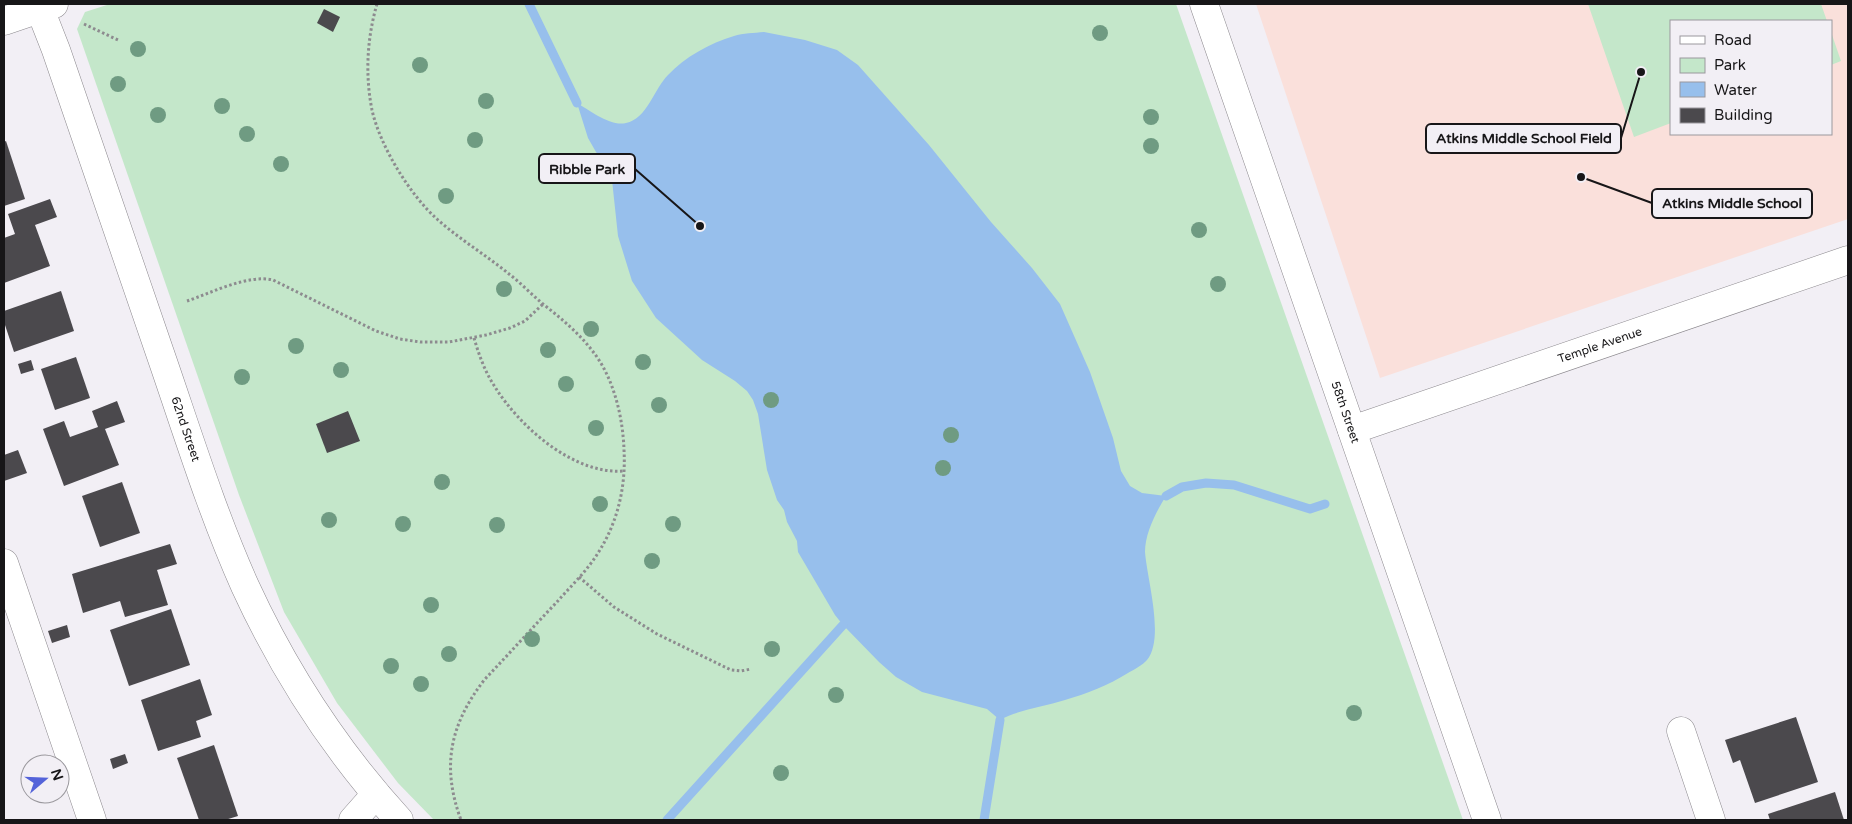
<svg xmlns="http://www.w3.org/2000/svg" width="1852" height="824" font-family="'Varela Round',sans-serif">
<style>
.education{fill:#fae0db;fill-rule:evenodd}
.green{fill:#c4e7ca}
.water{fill:#97bfec}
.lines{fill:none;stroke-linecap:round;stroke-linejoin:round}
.stream{stroke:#97bfec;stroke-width:9}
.building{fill:#4b494d}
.minor-casing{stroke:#8c898e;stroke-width:29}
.path{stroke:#8d8b8f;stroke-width:3;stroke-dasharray:2.5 2.5;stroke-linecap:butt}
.minor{stroke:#fff;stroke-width:28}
.tree{fill:#6f9b82}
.labels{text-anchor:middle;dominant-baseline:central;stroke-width:5;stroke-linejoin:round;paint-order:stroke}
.street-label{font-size:12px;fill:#171618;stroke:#f2eff5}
.leader{fill:none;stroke:#171618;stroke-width:2}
.callout-dot{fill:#171618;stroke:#f2eff5;stroke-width:2}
.callout{fill:#f2eff5;stroke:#171618;stroke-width:2}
.callout-label{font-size:14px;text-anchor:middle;font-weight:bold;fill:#171618}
</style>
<rect width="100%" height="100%" fill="#f2eff5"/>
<!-- education -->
<path class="education" d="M1256,4H1848V219L1380,378ZM1671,21H1831V134H1671Z"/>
<!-- green -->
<g class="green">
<polygon points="110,4 1176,4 1463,820 434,820 398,783 337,703 284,612 239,495 77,29 85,12"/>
<polygon points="1588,4 1821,4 1827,21 1671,21 1671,123 1634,137"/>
<polygon points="1831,32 1841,61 1831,65"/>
</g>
<!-- water -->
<path class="water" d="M764,32L805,40L837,50L858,65L929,145L991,222L1032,268L1060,304L1090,372L1113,438L1121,471L1130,486L1142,493L1166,496C1156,512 1145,533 1145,552C1147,579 1165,638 1147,660C1143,665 1133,670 1128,673C1109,685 1086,694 1065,700C1043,707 1020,709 1000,720L987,709L922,692L896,677L879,662L843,625L835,615L798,552L797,541L787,522L784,510L777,500L767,470L758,414L753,400L747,391L735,381L702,360L656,318L632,281L618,236L612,180L606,165L596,152L588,138L577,103C589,110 611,127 626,123C647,119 654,89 668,75C685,57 710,43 734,36C743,33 754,33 764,32Z"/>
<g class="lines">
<!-- stream -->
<g class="stream">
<polyline points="529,4 577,103"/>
<polyline points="1166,496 1182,487 1206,483 1234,485 1310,509 1325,504"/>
<polyline points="667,820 843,625"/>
<polyline points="984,820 1000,720"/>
</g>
</g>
<!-- building -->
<g class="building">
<polygon points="324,9 340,17 333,32 317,23"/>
<polygon points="6,141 25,199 4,206 4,142"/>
<polygon points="50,199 57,217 35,225 50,266 4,283 4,238 15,234 8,214"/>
<polygon points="61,291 74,331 14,352 4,322 4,311"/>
<polygon points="76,357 90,398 55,410 41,369"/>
<polygon points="31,360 34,370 21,374 18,364"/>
<polygon points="117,401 125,422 105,429 119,465 64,486 43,429 64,421 70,437 98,427 92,411"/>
<polygon points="348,411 360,441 327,453 316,424"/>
<polygon points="18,450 27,473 4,481 4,455"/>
<polygon points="122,482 140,533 100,547 82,496"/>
<polygon points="170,544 177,564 157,570 168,605 125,617 120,601 83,613 72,574"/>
<polygon points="171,609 190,665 129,686 110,630"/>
<polygon points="67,625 70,637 52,643 48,631"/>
<polygon points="200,679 212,715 196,721 201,737 158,751 141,700"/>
<polygon points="1796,717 1818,782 1755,803 1740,760 1733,763 1725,740"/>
<polygon points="214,745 238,816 225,820 199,820 177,758"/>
<polygon points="125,754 128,763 113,769 110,759"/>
<polygon points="1835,792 1844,820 1770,820 1768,814"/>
</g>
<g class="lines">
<!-- minor casing -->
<g class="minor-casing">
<g id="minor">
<path id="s1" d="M38,4L56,50C91,151 125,252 160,353C187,431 211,510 245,586C284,671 336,751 399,820"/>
<path id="s2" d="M1204,4L1487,820"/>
<polyline points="4,21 54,4"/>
<path id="s3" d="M1352,430L1848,260"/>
<polyline points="4,563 92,820"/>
<polyline points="1681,731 1711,820"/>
<polyline points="353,820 376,794"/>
</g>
</g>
<!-- path -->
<g class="path">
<path d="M377,4C367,38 365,75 372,110C380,146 410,195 437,219C459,239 486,255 509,274C521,283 532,295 543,304C562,319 580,334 594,353C614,379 623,418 624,450C626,486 618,522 598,553C587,571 570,587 556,603C532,628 509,654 485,679C450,724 441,766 461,820"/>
<polyline points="84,24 118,40"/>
<path d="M187,301C211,293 248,274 273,280L376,331L400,339L420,342H449L486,335L510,328L525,321L543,304"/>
<path d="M474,338C479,355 485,372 495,387C520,427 574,475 624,471"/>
<polyline points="579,577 614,607 657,634 731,670 741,671 751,669"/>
</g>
<!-- minor -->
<use href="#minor" class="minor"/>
</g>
<!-- trees -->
<g class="tree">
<circle cx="1100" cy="33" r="8"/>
<circle cx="138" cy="49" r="8"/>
<circle cx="420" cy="65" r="8"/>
<circle cx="118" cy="84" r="8"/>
<circle cx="486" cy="101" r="8"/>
<circle cx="222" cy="106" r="8"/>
<circle cx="158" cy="115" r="8"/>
<circle cx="1151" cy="117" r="8"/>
<circle cx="247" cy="134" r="8"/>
<circle cx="475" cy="140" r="8"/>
<circle cx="1151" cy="146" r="8"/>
<circle cx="281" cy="164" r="8"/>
<circle cx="446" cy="196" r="8"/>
<circle cx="1199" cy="230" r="8"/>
<circle cx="1218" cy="284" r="8"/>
<circle cx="504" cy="289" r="8"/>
<circle cx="591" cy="329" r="8"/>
<circle cx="296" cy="346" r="8"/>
<circle cx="548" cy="350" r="8"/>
<circle cx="643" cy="362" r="8"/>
<circle cx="341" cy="370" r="8"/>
<circle cx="242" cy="377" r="8"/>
<circle cx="566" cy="384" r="8"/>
<circle cx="771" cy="400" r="8"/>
<circle cx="659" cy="405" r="8"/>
<circle cx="596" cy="428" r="8"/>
<circle cx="951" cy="435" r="8"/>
<circle cx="943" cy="468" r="8"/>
<circle cx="442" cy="482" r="8"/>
<circle cx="600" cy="504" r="8"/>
<circle cx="329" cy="520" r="8"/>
<circle cx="403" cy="524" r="8"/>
<circle cx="673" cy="524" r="8"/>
<circle cx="497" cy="525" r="8"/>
<circle cx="652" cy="561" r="8"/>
<circle cx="431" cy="605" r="8"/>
<circle cx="532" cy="639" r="8"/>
<circle cx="772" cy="649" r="8"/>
<circle cx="449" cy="654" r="8"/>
<circle cx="391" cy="666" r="8"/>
<circle cx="421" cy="684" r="8"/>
<circle cx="836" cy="695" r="8"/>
<circle cx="1354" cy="713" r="8"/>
<circle cx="781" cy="773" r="8"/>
</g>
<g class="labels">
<!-- street labels -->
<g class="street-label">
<text stroke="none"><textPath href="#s3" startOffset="262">Temple Avenue</textPath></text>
<text stroke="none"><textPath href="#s2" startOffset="432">58th Street</textPath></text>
<text stroke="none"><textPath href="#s1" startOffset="450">62nd Street</textPath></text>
</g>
</g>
<!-- callouts -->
<path class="leader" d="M1641 72L1621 138M700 226L635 169M1581 177L1652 203"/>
<g class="callout-dot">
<circle cx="1641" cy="72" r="5"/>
<circle cx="700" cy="226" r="5"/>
<circle cx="1581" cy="177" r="5"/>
</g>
<g class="callout">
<rect x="1426" y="124" width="195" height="29" rx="5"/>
<rect x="539" y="154" width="96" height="29" rx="5"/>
<rect x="1652" y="189" width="160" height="29" rx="5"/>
</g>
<g class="callout-label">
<text x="1524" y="143">Atkins Middle School Field</text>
<text x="587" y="174">Ribble Park</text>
<text x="1732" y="208">Atkins Middle School</text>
</g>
<!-- border -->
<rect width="1852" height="824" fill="none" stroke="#171618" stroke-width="10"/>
<!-- legend -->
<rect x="1670" y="20" width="162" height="115" fill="#f2eff5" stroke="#9a989d"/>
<rect x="1680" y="36" width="25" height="8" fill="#ffffff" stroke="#9a989d"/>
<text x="1714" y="45" font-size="15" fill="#171618">Road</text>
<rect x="1680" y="58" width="25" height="15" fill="#c4e7ca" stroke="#9a989d"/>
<text x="1714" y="70" font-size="15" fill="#171618">Park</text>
<rect x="1680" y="82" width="25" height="15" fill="#97bfec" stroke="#9a989d"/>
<text x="1714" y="95" font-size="15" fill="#171618">Water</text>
<rect x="1680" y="108" width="25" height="15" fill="#4b494d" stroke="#9a989d"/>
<text x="1714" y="120" font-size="15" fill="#171618">Building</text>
<!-- north arrow -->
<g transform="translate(45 779) rotate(71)"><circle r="24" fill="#f2eff5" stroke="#9a989d"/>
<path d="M0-4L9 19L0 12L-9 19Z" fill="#5463d9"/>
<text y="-8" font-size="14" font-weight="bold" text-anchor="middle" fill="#171618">N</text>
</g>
</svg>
